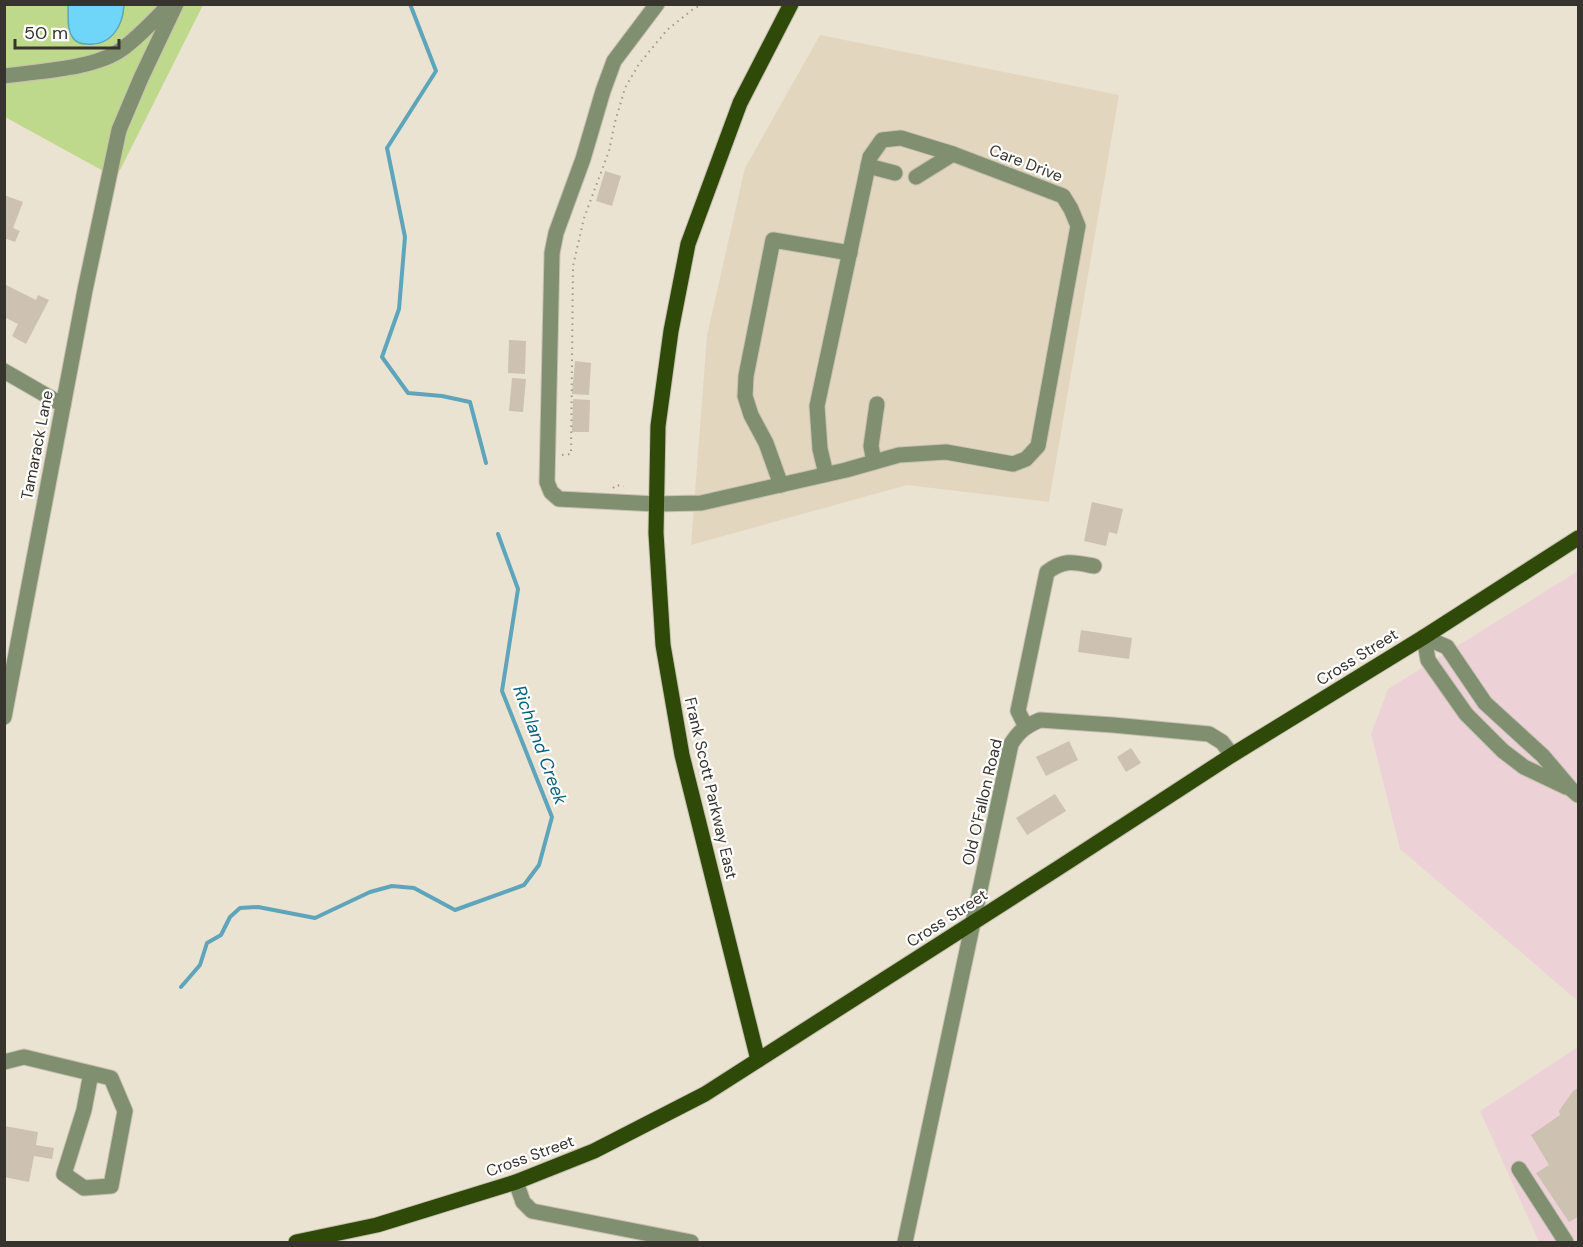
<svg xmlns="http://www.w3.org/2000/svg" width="1583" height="1247" font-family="'DM Sans',sans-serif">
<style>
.built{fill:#e2d7be}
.medical{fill:#ecd2d7}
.green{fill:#bfd98c}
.water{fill:#6fd6fa;stroke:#5ea5bc;stroke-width:1.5}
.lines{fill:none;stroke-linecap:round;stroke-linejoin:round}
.stream{stroke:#5ea5bc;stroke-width:4}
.building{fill:#cdc1b1}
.minor-casing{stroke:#c7c0b0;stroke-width:17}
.major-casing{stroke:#c7c0b0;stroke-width:17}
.path{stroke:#9f998c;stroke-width:2;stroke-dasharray:1.5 4.5;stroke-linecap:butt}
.minor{stroke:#7f8f70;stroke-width:15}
.major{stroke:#2f4909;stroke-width:15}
.labels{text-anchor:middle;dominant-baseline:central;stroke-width:4.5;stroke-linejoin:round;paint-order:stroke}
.street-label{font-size:16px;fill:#37342d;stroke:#fff}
.water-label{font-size:18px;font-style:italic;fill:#0b617a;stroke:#fff}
</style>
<rect width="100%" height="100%" fill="#ebe3d1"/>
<!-- built -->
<polygon class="built" points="820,35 1119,95 1049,502 907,485 691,545 707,335 745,168"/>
<!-- medical -->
<g class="medical">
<polygon points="1578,571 1578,1001 1400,849 1371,734 1388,689"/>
<polygon points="1578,1047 1578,1242 1539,1242 1480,1111"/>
</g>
<!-- green -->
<polygon class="green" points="4,5 203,5 116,178 5,117"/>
<!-- water -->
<path class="water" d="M68,5H124C123,27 110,47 86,44C81,44 76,42 73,38C66,29 69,16 68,5Z"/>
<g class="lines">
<!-- stream -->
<g class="stream">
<polyline points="410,4 436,71 387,148 405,237 399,309 382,357 408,393 442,396 470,402 486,463"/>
<polyline points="181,987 200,965 207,943 221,935 230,917 240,908 258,907 315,918 370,892 392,886 414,888 455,910 524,885 539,865 552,817 502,691 518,589 498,534"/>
</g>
</g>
<!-- building -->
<g class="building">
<polygon points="605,171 621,176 612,206 596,201"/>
<polygon points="4,195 23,202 13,228 20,231 15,242 4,238"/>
<polygon points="6,285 36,300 38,295 49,300 26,344 12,336 18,324 4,317 4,288"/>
<polygon points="509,340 526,341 525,374 508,373"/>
<polygon points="575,361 591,363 589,395 572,394"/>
<polygon points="512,378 526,379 523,412 509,411"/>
<polygon points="573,399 590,400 589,432 572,432"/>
<polygon points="1092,502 1123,509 1117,534 1109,532 1106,546 1084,541"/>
<polygon points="1081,630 1132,638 1129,659 1078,652"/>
<polygon points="1069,741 1078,760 1046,776 1036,757"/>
<polygon points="1131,748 1141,763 1126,772 1117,757"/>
<polygon points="1055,794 1066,811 1027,835 1016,818"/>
<polygon points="1578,1088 1578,1217 1569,1222 1536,1173 1549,1165 1531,1135 1560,1115 1559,1111 1573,1091"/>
<polygon points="4,1126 38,1132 36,1145 54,1148 52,1159 34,1156 29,1182 4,1177"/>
</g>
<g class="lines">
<!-- minor casing -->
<g class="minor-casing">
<g id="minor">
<polyline points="657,4 614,61 603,91 583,159 556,233 552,253 547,482 551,492 559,499 656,504 701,503 846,470 899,455 946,452 1013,464 1026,459 1038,446 1078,226 1071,209 1063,196 953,154 901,138 882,140 870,157 817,406 820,449 826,474"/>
<path d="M4,76C38,71 95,69 122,49C139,37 155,19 170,4"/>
<polyline points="868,166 895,173"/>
<polyline points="916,177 953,154"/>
<polyline points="4,371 63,405"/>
<polyline points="874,462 871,446 877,404"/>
<polyline points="781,485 766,443 751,415 745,396 746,376 773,240 850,253"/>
<polyline points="1424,637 1447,647 1485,703 1543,756 1571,789 1578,795"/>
<polyline points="1424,637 1428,660 1466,714 1503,751 1524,767 1566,787"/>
<polyline points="4,717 85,290 119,130 141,78 176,4"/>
<path d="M1026,727L1018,711L1047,572C1065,559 1073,562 1094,566"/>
<polyline points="4,1062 24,1057 111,1078 125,1111 111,1186 84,1188 64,1174 84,1110 91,1073"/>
<polyline points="1519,1169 1566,1242"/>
<polyline points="516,1182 523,1202 532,1211 691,1242"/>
<path d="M905,1242L1011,744C1019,731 1026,726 1040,720L1113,725L1209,734L1222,742L1232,755"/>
</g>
</g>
<!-- major casing -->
<g class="major-casing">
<g id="major">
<polyline points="758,1060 682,755 663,645 656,533 658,426 671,331 688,244 740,103 791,4"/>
<polyline points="296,1242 377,1225 516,1182 594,1151 705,1094 1063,865 1232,755 1424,637 1578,538"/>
</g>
</g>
<!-- path -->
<g class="path">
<polyline points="562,455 571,454 573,266 584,218 609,151 615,122 625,88 639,64 667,30 692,10 702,4"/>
<polyline points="613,488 616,485 624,486"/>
</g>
<!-- minor -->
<use href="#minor" class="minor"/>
<!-- major -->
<use href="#major" class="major"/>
</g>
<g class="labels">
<!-- street labels -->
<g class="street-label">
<text transform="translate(1026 163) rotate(21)">Care Drive</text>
<text transform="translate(37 445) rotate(-79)">Tamarack Lane</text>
<text transform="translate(1357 657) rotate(-32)">Cross Street</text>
<text transform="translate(711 788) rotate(77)">Frank Scott Parkway East</text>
<text transform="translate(982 802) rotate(-77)">Old O'Fallon Road</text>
<text transform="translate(947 918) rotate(-33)">Cross Street</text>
<text transform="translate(530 1156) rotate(-20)">Cross Street</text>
</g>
<!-- water labels -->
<g class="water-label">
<text transform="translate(540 745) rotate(70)">Richland Creek</text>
</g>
</g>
<!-- border -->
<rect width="1583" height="1247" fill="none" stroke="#37342d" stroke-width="12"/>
<!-- scale -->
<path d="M15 39v9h104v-9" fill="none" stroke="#37342d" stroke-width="3"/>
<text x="24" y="39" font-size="18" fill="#37342d" stroke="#ffffff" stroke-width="4.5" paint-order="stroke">50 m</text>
</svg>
